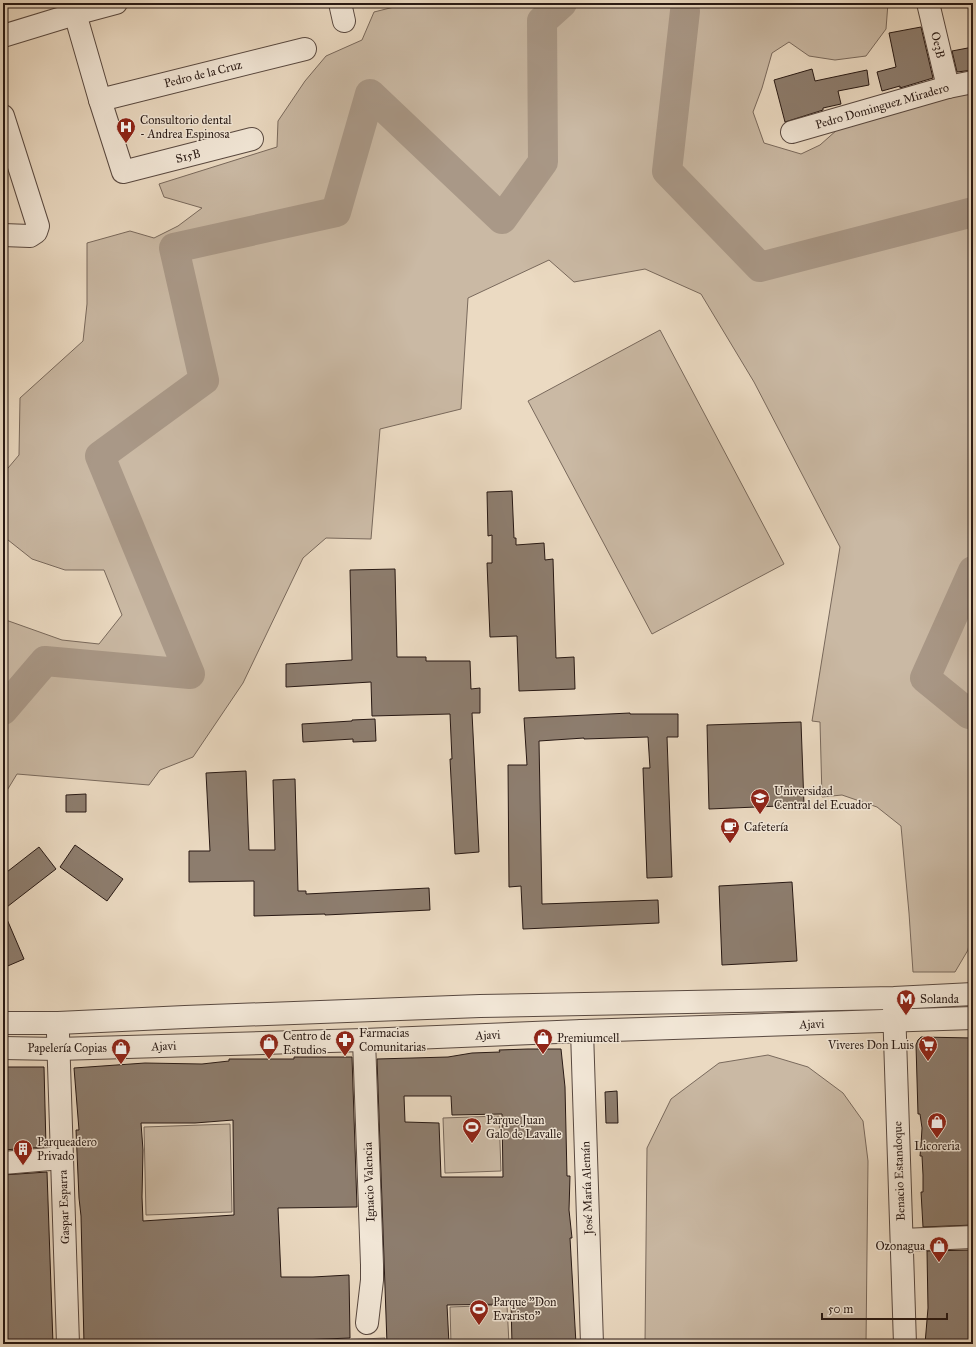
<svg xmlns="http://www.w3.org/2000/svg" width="976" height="1347" font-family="'IM FELL Great Primer',serif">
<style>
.green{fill:#cab9a4;stroke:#79695c}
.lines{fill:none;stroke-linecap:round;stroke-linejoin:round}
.river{stroke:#a99887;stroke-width:30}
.building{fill:#8d7d6e;stroke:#281914;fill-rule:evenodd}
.minor-casing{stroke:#594940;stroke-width:24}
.minor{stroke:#f2e7d7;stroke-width:22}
.labels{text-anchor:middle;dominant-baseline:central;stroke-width:3;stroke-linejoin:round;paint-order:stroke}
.street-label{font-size:12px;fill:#281914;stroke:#f2e7d7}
.poi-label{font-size:12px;fill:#281914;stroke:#f2e7d7;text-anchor:start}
</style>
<rect width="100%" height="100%" fill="#ebdac2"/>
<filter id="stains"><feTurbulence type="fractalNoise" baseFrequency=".005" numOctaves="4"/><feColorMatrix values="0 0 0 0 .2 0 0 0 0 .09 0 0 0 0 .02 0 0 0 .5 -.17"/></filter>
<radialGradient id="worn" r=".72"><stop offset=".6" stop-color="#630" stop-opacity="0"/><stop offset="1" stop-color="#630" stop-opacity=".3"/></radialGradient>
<!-- green -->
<g class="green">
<polygon points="410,3 888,3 886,29 866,56 835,60 809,56 789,42 772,53 762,88 753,112 764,143 801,154 820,145 847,121 973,86 973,923 968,950 955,972 913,972 909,913 901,826 877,807 842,795 822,797 820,722 812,721 840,547 754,382 701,294 645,269 574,282 549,260 468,298 461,409 380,429 371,539 326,538 303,558 243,683 193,757 160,770 149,785 17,774 3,797 3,619 62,640 99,644 122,615 104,570 65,570 32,559 3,536 3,474 19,455 20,398 83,341 87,304 87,243 130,231 154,238 178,226 202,208 164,197 159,184 277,147 278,121 305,81 326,56 362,40 374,12"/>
<polygon points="660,330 784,564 652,634 528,401"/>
<polygon points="768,1055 808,1067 843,1093 863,1121 868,1161 866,1344 645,1344 647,1148 671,1099 719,1063"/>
<polygon points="499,1116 501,1171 445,1173 443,1118"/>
<polygon points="230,1124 232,1212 146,1215 144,1127"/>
<polygon points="507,1305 509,1344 451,1344 450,1307"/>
<polygon points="385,1338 385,1344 272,1344 272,1343"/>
</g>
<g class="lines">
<!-- river -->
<g class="river">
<polyline points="685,11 667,171 760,267 973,212"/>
<polyline points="973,571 925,678 969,714 973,713"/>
<polyline points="3,710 45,661 190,674 100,456 204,380 174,248 336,212 370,94 502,219 543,162 542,21 562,3"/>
</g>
</g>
<!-- building -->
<g class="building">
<polygon points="921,27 933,78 900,88 900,86 882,91 877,72 896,67 889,33"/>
<polygon points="973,47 973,70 957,72 952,51"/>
<polygon points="812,69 815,81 867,70 869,85 838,91 841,104 823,108 823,110 785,122 774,80"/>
<polygon points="512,491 514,538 516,538 516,545 544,543 545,560 553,559 556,658 574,657 575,689 519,691 517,636 490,637 487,563 492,563 492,535 488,536 487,492"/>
<polygon points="395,569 397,657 426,657 426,661 470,661 471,689 480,688 480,713 472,713 479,852 455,854 450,759 452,759 450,714 372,716 371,682 286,687 286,664 352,660 350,570"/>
<polygon points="630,713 630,714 678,714 678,737 667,737 672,877 647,878 643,768 650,768 648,737 584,739 584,738 539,741 542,904 658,900 659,923 523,929 521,886 509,887 508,765 527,765 524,718"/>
<polygon points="375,719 376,741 353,742 353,739 303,742 302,724 352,721 352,720"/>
<polygon points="801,722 804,805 709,809 707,725"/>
<polygon points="246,771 249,850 275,850 273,780 295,779 298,891 306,891 306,894 429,888 430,910 325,915 325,914 254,916 254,881 189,882 189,851 210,851 206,773"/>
<polygon points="86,794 86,812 66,812 66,795"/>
<polygon points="75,845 123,879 107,901 60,867"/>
<polygon points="39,847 56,869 3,910 24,959 3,968 3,875"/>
<polygon points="792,882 797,961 722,965 719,886"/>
<polygon points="921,1037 973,1038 973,1225 923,1227 921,1192 923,1192 923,1175 922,1156 920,1156 921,1145 922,1128 920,1114 918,1114 916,1045 918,1040"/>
<path d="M528,1049H561L565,1087L567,1176H570L569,1210L572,1238H570L576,1344H512L511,1304L447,1305L449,1344H387L377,1059L448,1057L472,1053L500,1052L499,1050ZM404,1096H451L452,1115L502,1114L503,1177H441L439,1123L405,1122Z"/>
<path d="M294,1057H352L357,1207L278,1208L281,1277H313L349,1275L350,1338L201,1344H84L81,1216L79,1198L76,1130H79L74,1068L145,1063L202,1064L229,1061V1059H294ZM233,1120L234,1215L143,1221L142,1197L143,1150L141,1123H195Z"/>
<polygon points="3,1067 44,1067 46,1147 3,1150"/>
<polygon points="617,1091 618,1123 606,1123 605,1092"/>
<polygon points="47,1172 53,1344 3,1344 3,1175"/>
<polygon points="973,1250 973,1344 925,1344 928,1308 927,1251"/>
</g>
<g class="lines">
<!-- minor casing -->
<g class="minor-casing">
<g id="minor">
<polyline points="72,3 100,100 123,172 252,139"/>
<polyline points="340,3 344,21"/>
<polyline points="928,3 948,87"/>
<polyline points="3,36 75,14 116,3"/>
<polyline points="100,100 305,49"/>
<polyline points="3,116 38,226 36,232 30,236 3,235"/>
<polyline points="792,132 948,87 973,82"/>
<polyline points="894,1007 905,1344"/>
<polyline points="3,1023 58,1023 185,1017 480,1006 894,998 973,994"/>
<polyline points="582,1031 592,1344"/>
<polyline points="58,1034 68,1344"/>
<polyline points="364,1040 372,1265 372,1280 367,1323"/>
<polyline points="3,1048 58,1049 364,1040 582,1031 973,1018"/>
<polyline points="3,1163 62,1158"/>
<polyline points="902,1240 973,1237"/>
</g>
</g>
<!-- minor -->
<use href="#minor" class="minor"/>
</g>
<!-- icons -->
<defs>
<g id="hospital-pin" transform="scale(1)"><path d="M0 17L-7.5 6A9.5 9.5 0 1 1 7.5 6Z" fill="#8f2418" stroke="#f2e7d7"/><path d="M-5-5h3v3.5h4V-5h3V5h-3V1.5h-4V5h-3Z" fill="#fff"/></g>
<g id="university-pin" transform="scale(1)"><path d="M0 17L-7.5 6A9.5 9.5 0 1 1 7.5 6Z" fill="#8f2418" stroke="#f2e7d7"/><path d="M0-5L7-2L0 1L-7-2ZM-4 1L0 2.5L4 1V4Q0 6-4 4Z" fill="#fff"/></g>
<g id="cafe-pin" transform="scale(1)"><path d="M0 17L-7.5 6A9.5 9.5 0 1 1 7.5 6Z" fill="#8f2418" stroke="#f2e7d7"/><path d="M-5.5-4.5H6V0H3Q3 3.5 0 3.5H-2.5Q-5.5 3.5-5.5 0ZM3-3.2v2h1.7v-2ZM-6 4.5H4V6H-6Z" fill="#fff"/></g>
<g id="metro-pin" transform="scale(1)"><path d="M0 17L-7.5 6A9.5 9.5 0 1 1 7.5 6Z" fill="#8f2418" stroke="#f2e7d7"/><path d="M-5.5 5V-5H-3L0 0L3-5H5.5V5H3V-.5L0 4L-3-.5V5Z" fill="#fff"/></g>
<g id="shop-pin" transform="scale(1)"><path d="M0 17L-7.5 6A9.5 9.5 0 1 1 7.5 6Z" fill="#8f2418" stroke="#f2e7d7"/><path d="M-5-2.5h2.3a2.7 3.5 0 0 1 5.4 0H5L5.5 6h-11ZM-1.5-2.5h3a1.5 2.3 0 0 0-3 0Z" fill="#fff"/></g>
<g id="pharmacy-pin" transform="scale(1)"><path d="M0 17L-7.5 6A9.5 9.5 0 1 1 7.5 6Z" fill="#8f2418" stroke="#f2e7d7"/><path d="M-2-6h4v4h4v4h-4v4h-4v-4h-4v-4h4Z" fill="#fff"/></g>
<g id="supermarket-pin" transform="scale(1)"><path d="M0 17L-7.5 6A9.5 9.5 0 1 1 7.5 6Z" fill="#8f2418" stroke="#f2e7d7"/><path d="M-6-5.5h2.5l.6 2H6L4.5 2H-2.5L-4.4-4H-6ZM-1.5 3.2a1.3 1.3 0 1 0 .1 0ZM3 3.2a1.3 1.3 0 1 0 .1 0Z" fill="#fff"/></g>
<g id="stadium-pin" transform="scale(1)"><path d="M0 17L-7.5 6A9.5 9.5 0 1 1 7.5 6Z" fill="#8f2418" stroke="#f2e7d7"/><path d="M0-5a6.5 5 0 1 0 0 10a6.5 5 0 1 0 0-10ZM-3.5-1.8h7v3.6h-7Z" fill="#fff"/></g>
<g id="building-pin" transform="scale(1)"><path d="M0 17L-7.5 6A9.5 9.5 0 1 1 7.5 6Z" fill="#8f2418" stroke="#f2e7d7"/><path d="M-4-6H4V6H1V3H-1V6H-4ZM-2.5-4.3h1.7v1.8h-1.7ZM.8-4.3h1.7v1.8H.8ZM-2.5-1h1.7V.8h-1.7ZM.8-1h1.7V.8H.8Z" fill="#fff"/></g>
</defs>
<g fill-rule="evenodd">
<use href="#hospital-pin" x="126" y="127"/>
<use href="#university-pin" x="760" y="798"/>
<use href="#cafe-pin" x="730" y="827"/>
<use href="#metro-pin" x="906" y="999"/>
<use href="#shop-pin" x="543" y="1038"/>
<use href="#pharmacy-pin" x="345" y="1040"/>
<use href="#shop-pin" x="269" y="1043"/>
<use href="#supermarket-pin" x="928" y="1045"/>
<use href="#shop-pin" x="121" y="1048"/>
<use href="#shop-pin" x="937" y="1122"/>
<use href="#stadium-pin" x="472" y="1127"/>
<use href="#building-pin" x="23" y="1149"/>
<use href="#shop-pin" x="939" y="1246"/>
<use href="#stadium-pin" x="479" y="1309"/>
</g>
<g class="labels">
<!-- street labels -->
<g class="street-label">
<text transform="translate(938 45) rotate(77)">Oe3B</text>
<text transform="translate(203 74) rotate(-14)">Pedro de la Cruz</text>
<text transform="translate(882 106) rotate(-16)">Pedro Dominguez Miradero</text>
<text transform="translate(188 156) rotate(-14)">S15B</text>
<text transform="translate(812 1024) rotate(-2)">Ajavi</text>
<text transform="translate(488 1035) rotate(-2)">Ajavi</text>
<text transform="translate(164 1046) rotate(-2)">Ajavi</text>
<text transform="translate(899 1171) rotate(-92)">Benacio Estandoque</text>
<text transform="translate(369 1182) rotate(-92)">Ignacio Valencia</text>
<text transform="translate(587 1188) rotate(-92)">José María Alemán</text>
<text transform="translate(64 1207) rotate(-92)">Gaspar Esparra</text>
</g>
<!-- poi labels -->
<g class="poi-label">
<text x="140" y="120">Consultorio dental<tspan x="140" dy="14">- Andrea Espinosa</tspan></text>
<text x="774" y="791">Universidad<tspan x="774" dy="14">Central del Ecuador</tspan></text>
<text x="744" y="827">Cafetería</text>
<text x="920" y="999">Solanda</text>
<text x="359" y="1033">Farmacias<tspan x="359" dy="14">Comunitarias</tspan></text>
<text x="283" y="1036">Centro de<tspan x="283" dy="14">Estudios</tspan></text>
<text x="557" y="1038">Premiumcell</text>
<text x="914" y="1045" text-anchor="end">Viveres Don Luis</text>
<text x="107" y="1048" text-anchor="end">Papelería Copias</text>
<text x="486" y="1120">Parque Juan<tspan x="486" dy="14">Galo de Lavalle</tspan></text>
<text x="37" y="1142">Parqueadero<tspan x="37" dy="14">Privado</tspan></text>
<text x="937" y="1146" text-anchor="middle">Licoreria</text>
<text x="925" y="1246" text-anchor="end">Ozonagua</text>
<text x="493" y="1302">Parque "Don<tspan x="493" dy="14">Evaristo"</tspan></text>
</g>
</g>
<!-- margin -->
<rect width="976" height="1347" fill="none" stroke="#ebdac2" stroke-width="16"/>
<rect x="4" y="4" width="968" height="1339" fill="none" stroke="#281914" stroke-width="2"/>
<rect x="8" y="8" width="960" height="1331" fill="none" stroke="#281914"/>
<!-- scale -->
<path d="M822 1313v6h125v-6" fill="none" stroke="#281914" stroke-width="2"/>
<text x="828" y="1313" font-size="12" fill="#281914" stroke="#f2e7d7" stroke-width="3" paint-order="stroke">50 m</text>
<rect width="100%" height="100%" filter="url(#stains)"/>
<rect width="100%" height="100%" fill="url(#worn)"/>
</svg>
